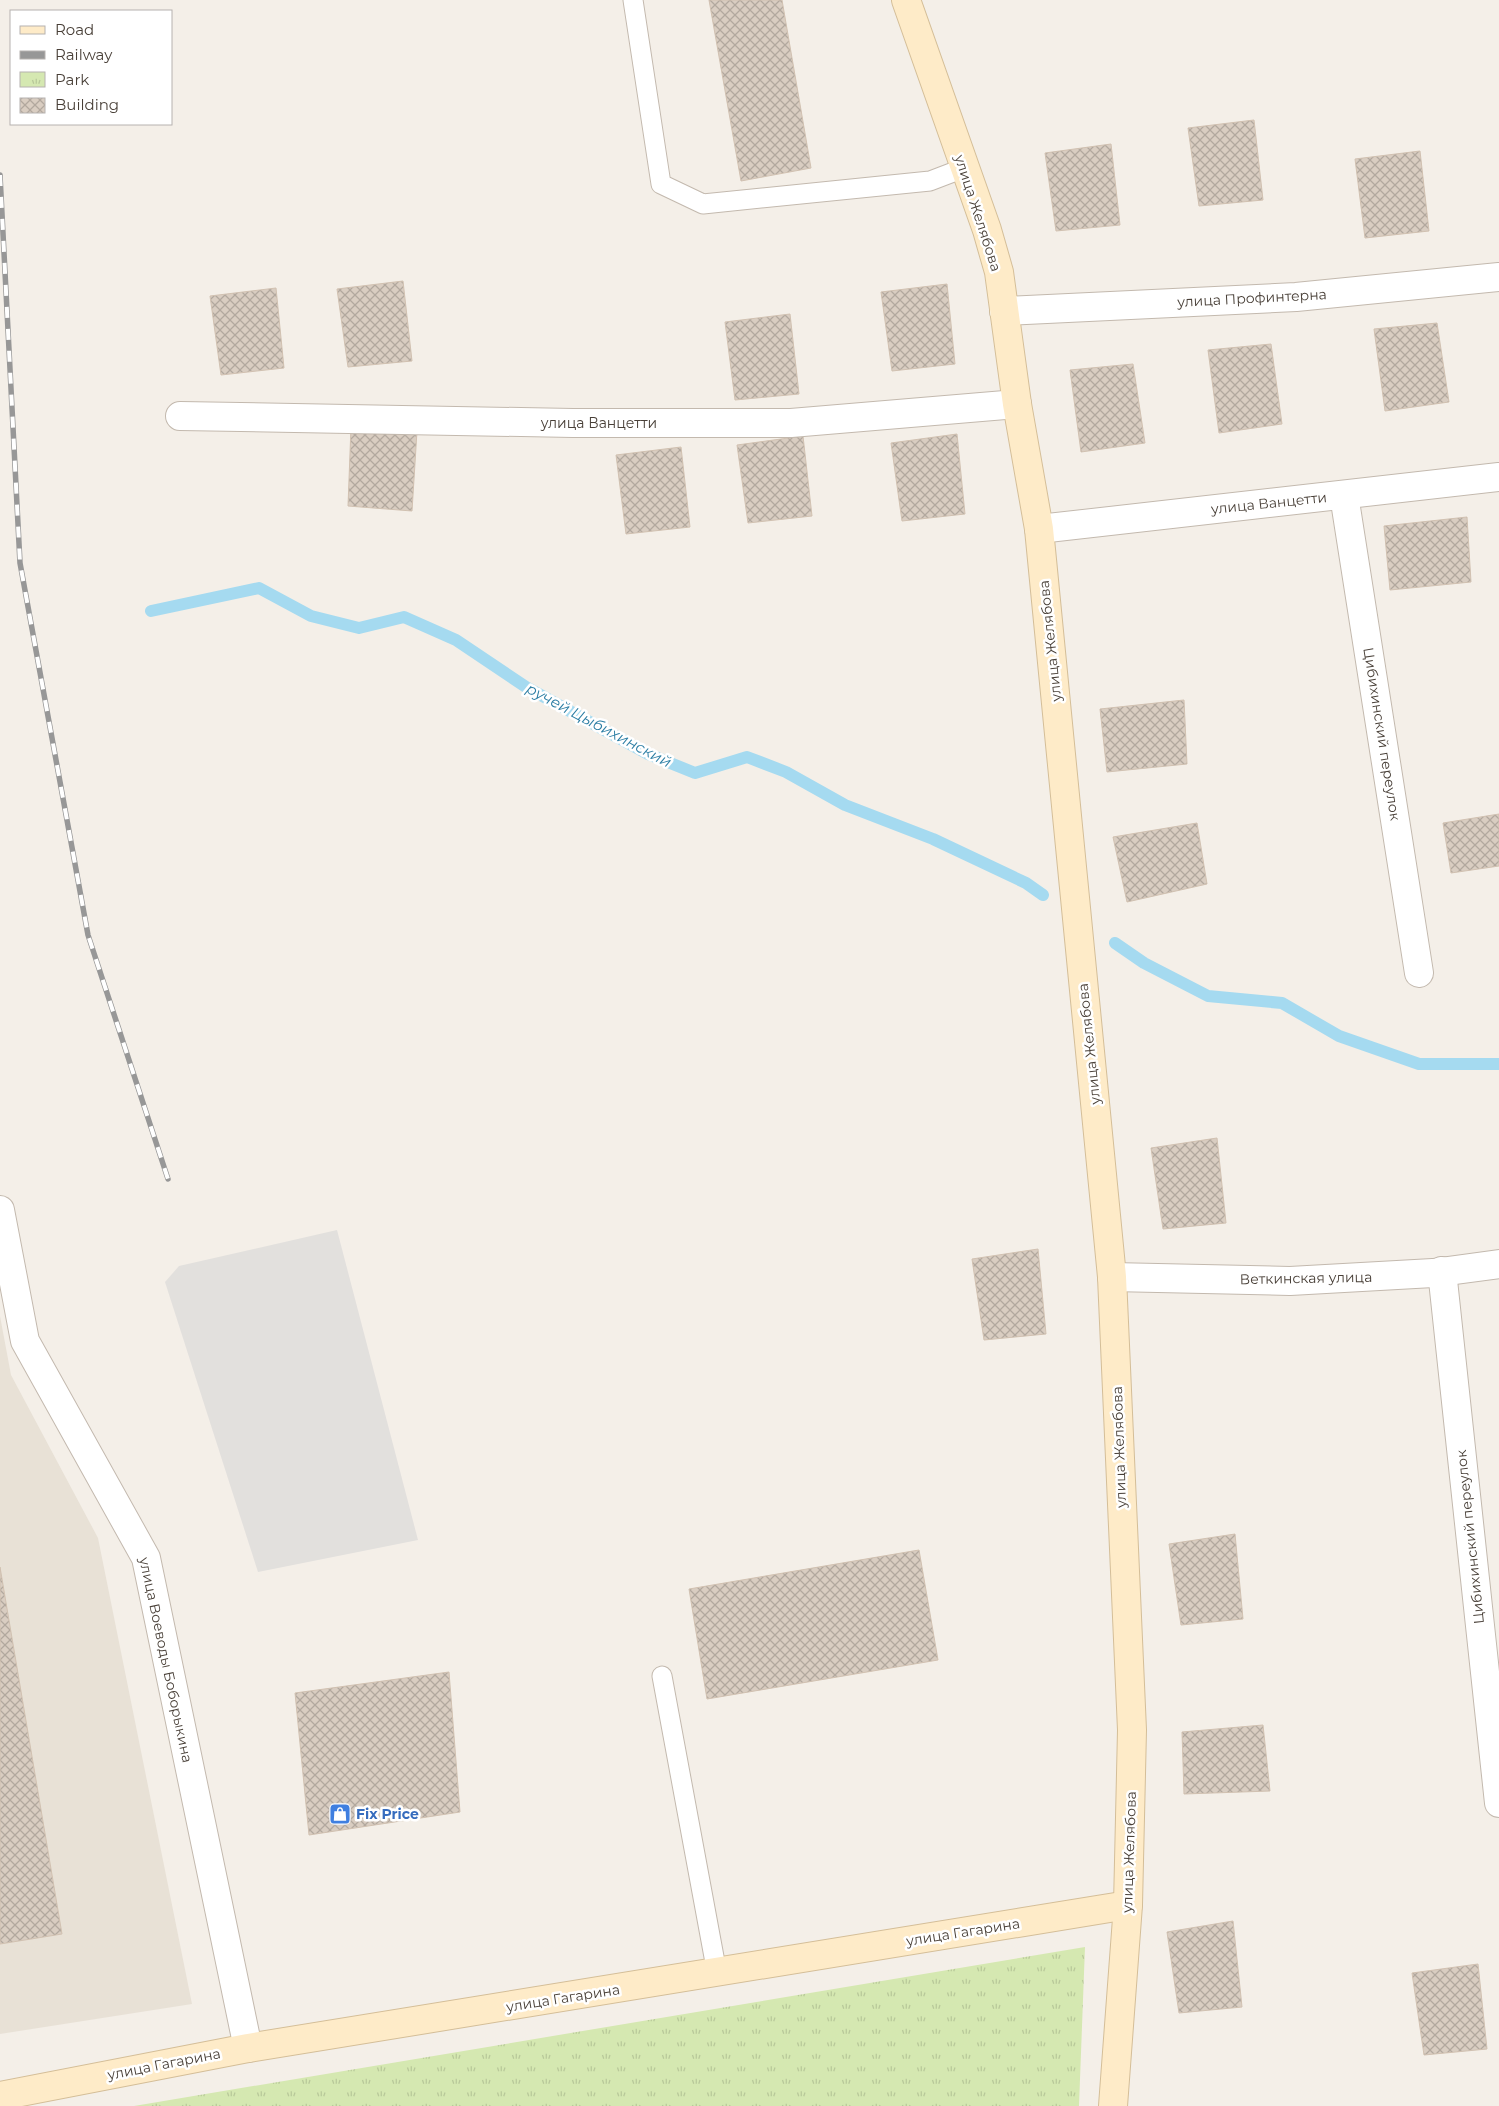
<svg xmlns="http://www.w3.org/2000/svg" width="1499" height="2106" font-family="Montserrat,sans-serif">
<style>
.residential{fill:#e8e1d6}
.park{fill:url(#park-tufts)}
.parking{fill:#e2e0dd}
.lines{fill:none;stroke-linecap:round;stroke-linejoin:round}
.stream{stroke:#a5daf0;stroke-width:12}
.building{fill:url(#building-cross-hatch);stroke:#d1c1b1}
.lane-casing{stroke:#c3b9ae;stroke-width:21}
.street-casing{stroke:#c3b9ae;stroke-width:30}
.secondary-casing{stroke:#d4be98;stroke-width:30}
.lane{stroke:#fff;stroke-width:19}
.street{stroke:#fff;stroke-width:28}
.secondary{stroke:#feebc8;stroke-width:28}
.rail-casing{stroke:#979797;stroke-width:5.5}
.rail{stroke:#fff;stroke-width:4;stroke-dasharray:11;stroke-linecap:butt}
.labels{text-anchor:middle;dominant-baseline:central;stroke-width:5;stroke-linejoin:round;paint-order:stroke}
.street-label{font-size:14px;fill:#483f37;stroke:#fff}
.shop-label{font-size:14px;font-weight:bold;fill:#366cbe;stroke:#fff;text-anchor:start}
.water-label{font-size:15px;font-style:italic;fill:#2c7ea4;stroke:#fff}
</style>
<defs>
<pattern id="park-tufts" width="24" height="20" patternUnits="userSpaceOnUse" patternTransform="scale(1.25)"><rect width="24" height="20" fill="#d5e8b1"/><path d="M3 7l-1-3M5 7V3M7 7l1-3M15 17l-1-3M17 17v-4M19 17l1-3" fill="none" stroke="#b8c899"/></pattern>
<pattern id="building-cross-hatch" width="8" height="8" patternUnits="userSpaceOnUse" patternTransform="scale(1.25)"><rect width="8" height="8" fill="#d9cdc1"/><path d="M0 0l8 8M0 8l8-8" fill="none" stroke="#b2a89e"/></pattern>
</defs>
<rect width="100%" height="100%" fill="#f4efe8"/>
<!-- residential -->
<polygon class="residential" points="0,1316 11,1375 98,1538 192,2004 0,2034"/>
<!-- park -->
<polygon class="park" points="1085,1947 1079,2106 134,2106"/>
<!-- parking -->
<polygon class="parking" points="337,1230 418,1540 258,1572 165,1282 179,1266"/>
<g class="lines">
<!-- stream -->
<g class="stream">
<polyline points="151,611 259,588 311,616 359,628 404,617 456,640 526,687 648,754 695,773 747,757 786,772 845,805 933,839 1026,883 1043,895"/>
<polyline points="1115,943 1144,963 1208,996 1282,1003 1339,1036 1419,1064 1499,1064"/>
</g>
</g>
<!-- building -->
<g class="building">
<polygon points="709,0 782,0 811,168 741,181"/>
<polygon points="1254,120 1263,200 1199,206 1188,128"/>
<polygon points="1111,144 1120,225 1056,231 1045,153"/>
<polygon points="1420,151 1429,231 1365,238 1355,159"/>
<polygon points="403,281 412,361 348,367 337,289"/>
<polygon points="947,284 955,364 892,371 881,292"/>
<polygon points="276,288 284,368 221,375 210,296"/>
<polygon points="790,314 799,394 735,400 725,322"/>
<polygon points="1437,323 1449,402 1385,411 1374,329"/>
<polygon points="1271,344 1282,424 1219,433 1208,350"/>
<polygon points="1133,364 1145,443 1081,452 1070,370"/>
<polygon points="351,427 417,431 412,511 348,506"/>
<polygon points="957,434 965,514 902,521 891,443"/>
<polygon points="803,436 812,516 748,523 737,445"/>
<polygon points="681,447 690,527 626,534 616,455"/>
<polygon points="1467,517 1471,582 1390,590 1384,526"/>
<polygon points="1184,700 1187,764 1107,772 1100,709"/>
<polygon points="1499,814 1499,866 1451,873 1443,823"/>
<polygon points="1197,823 1207,884 1127,902 1113,837"/>
<polygon points="1217,1138 1226,1223 1163,1229 1151,1148"/>
<polygon points="1038,1249 1046,1334 984,1340 972,1259"/>
<polygon points="1235,1534 1243,1619 1181,1625 1169,1544"/>
<polygon points="919,1550 938,1660 707,1699 689,1589"/>
<polygon points="0,1567 62,1934 0,1944"/>
<polygon points="449,1672 460,1812 309,1835 295,1693"/>
<polygon points="1263,1725 1270,1791 1184,1794 1182,1732"/>
<polygon points="1233,1921 1242,2007 1179,2013 1167,1932"/>
<polygon points="1478,1964 1487,2049 1424,2055 1412,1973"/>
</g>
<g class="lines">
<!-- lane casing -->
<g class="lane-casing">
<g id="lane">
<polyline points="633,0 661,184 703,204 930,181 964,168"/>
<polyline points="662,1676 717,1973"/>
</g>
</g>
<!-- street casing -->
<g class="street-casing">
<g id="street">
<polyline points="1004,311 1296,297 1499,277"/>
<polyline points="180,416 573,423 791,423 1017,404"/>
<polyline points="1344,495 1419,973"/>
<polyline points="1039,529 1499,477"/>
<polyline points="0,1210 25,1341 146,1558 248,2048"/>
<polyline points="1442,1271 1499,1803"/>
<polyline points="1112,1277 1290,1281 1433,1273 1499,1264"/>
</g>
</g>
<!-- secondary casing -->
<g class="secondary-casing">
<g id="secondary">
<polyline points="906,0 987,230 999,272 1017,404 1039,529 1112,1277 1132,1730 1128,1905 1113,2106"/>
<polyline points="0,2096 248,2048 1128,1905"/>
</g>
</g>
<!-- lane -->
<use href="#lane" class="lane"/>
<!-- street -->
<use href="#street" class="street"/>
<!-- secondary -->
<use href="#secondary" class="secondary"/>
<!-- rail casing -->
<g class="rail-casing">
<polyline id="rail" points="0,175 20,563 88,935 168,1179"/>
</g>
<!-- rail -->
<use href="#rail" class="rail"/>
</g>
<!-- icons -->
<defs>
<g id="shop-square" transform="scale(1.125)"><rect x="-9" y="-9" width="18" height="18" rx="4" fill="#3f7fe0" stroke="#fff"/><path d="M-5-2.5h2.3a2.7 3.5 0 0 1 5.4 0H5L5.5 6h-11ZM-1.5-2.5h3a1.5 2.3 0 0 0-3 0Z" fill="#fff"/></g>
</defs>
<g fill-rule="evenodd">
<use href="#shop-square" x="340" y="1814"/>
</g>
<g class="labels">
<!-- street labels -->
<g class="street-label">
<text transform="translate(978 213) rotate(72)">улица Желябова</text>
<text transform="translate(1252 298) rotate(-3)">улица Профинтерна</text>
<text x="599" y="423">улица Ванцетти</text>
<text transform="translate(1269 503) rotate(-6)">улица Ванцетти</text>
<text transform="translate(1050 641) rotate(-96)">улица Желябова</text>
<text transform="translate(1382 734) rotate(81)">Цибихинский переулок</text>
<text transform="translate(1089 1044) rotate(-96)">улица Желябова</text>
<text transform="translate(1306 1278) rotate(-1)">Веткинская улица</text>
<text transform="translate(1119 1447) rotate(-92)">улица Желябова</text>
<text transform="translate(1470 1537) rotate(-96)">Цибихинский переулок</text>
<text transform="translate(166 1660) rotate(78)">улица Воеводы Боборыкина</text>
<text transform="translate(1129 1852) rotate(-88)">улица Желябова</text>
<text transform="translate(963 1932) rotate(-9)">улица Гагарина</text>
<text transform="translate(563 1998) rotate(-9)">улица Гагарина</text>
<text transform="translate(164 2064) rotate(-11)">улица Гагарина</text>
</g>
<!-- shop labels -->
<g class="shop-label">
<text x="356" y="1814">Fix Price</text>
</g>
<!-- water labels -->
<g class="water-label">
<text transform="translate(599 725) rotate(28)">ручей Цыбихинский</text>
</g>
</g>
<!-- legend -->
<rect x="10" y="10" width="162" height="115" fill="#ffffff" stroke="#b6b2af"/>
<rect x="20" y="26" width="25" height="8" fill="#feebc8" stroke="#b6b2af"/>
<text x="55" y="35" font-size="15" fill="#483f37">Road</text>
<rect x="20" y="51" width="25" height="8" fill="#979797" stroke="#b6b2af"/>
<text x="55" y="60" font-size="15" fill="#483f37">Railway</text>
<rect x="20" y="72" width="25" height="15" fill="url(#park-tufts)" stroke="#b6b2af"/>
<text x="55" y="85" font-size="15" fill="#483f37">Park</text>
<rect x="20" y="98" width="25" height="15" fill="url(#building-cross-hatch)" stroke="#b6b2af"/>
<text x="55" y="110" font-size="15" fill="#483f37">Building</text>
</svg>
